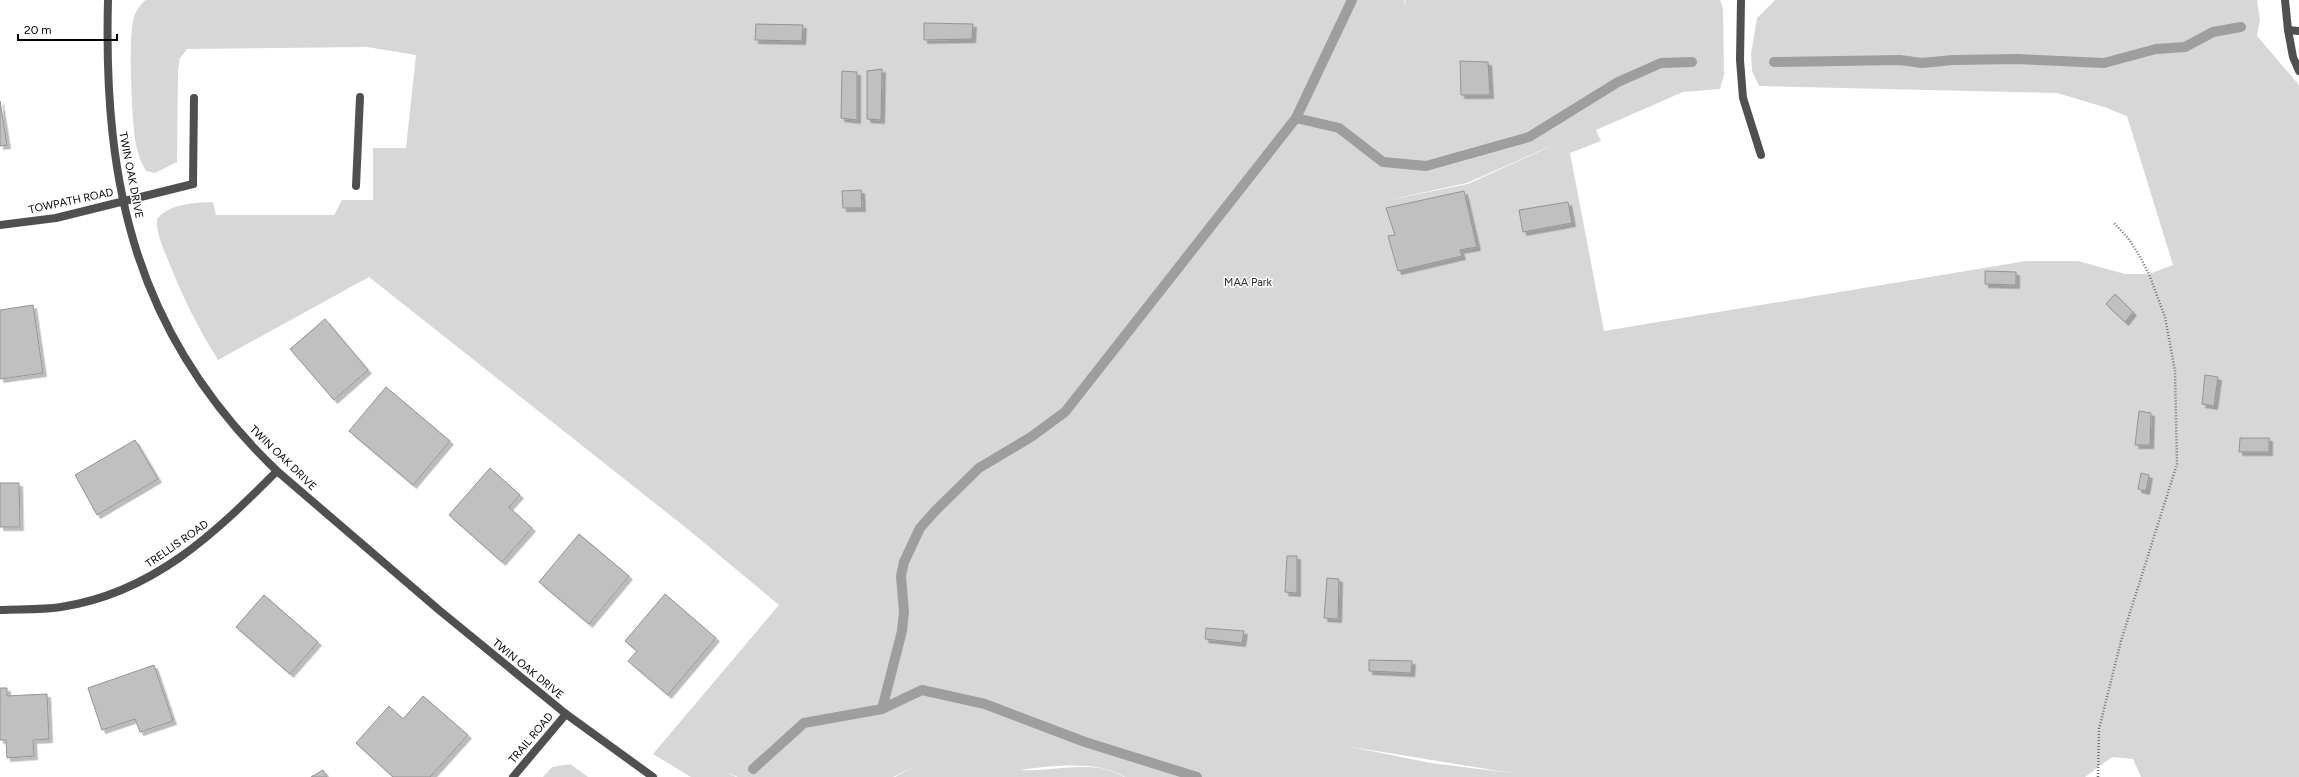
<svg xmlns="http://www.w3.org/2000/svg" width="2299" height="777" font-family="Figtree,sans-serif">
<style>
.green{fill:#d7d7d7;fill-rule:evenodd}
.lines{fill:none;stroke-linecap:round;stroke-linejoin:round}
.stream{stroke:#9e9e9e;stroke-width:10}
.building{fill:#c0c0c0;stroke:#949494;filter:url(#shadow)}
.path{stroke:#727272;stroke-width:2.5;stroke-dasharray:1 2;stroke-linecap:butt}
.lane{stroke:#505050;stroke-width:8}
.street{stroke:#505050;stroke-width:8}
.labels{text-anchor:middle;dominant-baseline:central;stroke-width:3;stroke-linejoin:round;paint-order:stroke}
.street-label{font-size:11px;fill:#000;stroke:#fff}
.park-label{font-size:11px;fill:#2e2e2e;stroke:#fff}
</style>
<defs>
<filter id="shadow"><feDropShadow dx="3.5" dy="3.5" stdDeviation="0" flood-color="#0004"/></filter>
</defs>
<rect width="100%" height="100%" fill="#fff"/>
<!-- green -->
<g class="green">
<path d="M146,0H1404L1406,6L1405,0H1720L1723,9L1724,75L1720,89L1683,92L1596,130L1601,141L1570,153L1604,331L2026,261H2078L2125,274H2149L2173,265L2127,116L2104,107L2057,93L1759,86L1752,71L1751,54L1757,18L1775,0H2257L2260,20L2257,36L2299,85V777H2141L2133,759L2112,757L2085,777H1125C1100,760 1049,766 1020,770C1051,772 1097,758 1124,777H895L916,766L893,777H738L726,772L736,777H691L653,754L779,605L690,531L369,277L218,360C198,328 182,296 168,260C163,247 156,234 157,219C171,203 193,203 213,202L216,215H334L342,200H373V148H406L416,55L367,47L187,49L180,58L178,70L177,162L155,173L146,171C140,161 137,151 135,139C132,117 127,33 135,14C137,10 142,2 146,0ZM1562,141L1468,184L1379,202L1467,183ZM1346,746L1511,773L1431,763Z"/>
<polygon points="570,764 588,777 543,777 552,767"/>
</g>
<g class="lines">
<!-- stream -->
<g class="stream">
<polyline points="1774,62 1900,60 1922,63 1953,60 2017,59 2104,63 2156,49 2185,47 2213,32 2241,27"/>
<polyline points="1296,118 1339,128 1383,162 1426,166 1529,137 1618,82 1661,63 1692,62"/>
<polyline points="882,709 922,690 985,704 1085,742 1197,777"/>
<polyline points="753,769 804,723 882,709 902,631 904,612 901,576 904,562 920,528 937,509 979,468 1031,437 1065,412 1296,118 1352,0"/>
</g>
</g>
<!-- building -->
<g class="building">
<polygon points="924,23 973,24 972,39 924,40"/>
<polygon points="756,24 803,25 802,41 755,40"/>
<polygon points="1460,61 1488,62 1490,95 1461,95"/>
<polygon points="882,69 881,120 867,119 867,71"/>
<polygon points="842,71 857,72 857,120 841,118"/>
<polygon points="0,101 7,145 0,146"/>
<polygon points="861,190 862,208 843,208 842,191"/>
<polygon points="1464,191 1477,247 1460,250 1462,256 1398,271 1388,236 1395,235 1386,208"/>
<polygon points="1568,202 1572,223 1523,232 1519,210"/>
<polygon points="1985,271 2016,272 2016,285 1985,284"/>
<polygon points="2115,294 2133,312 2125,322 2106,304"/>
<polygon points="33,305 43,373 0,379 0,310"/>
<polygon points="325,319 368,370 334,400 290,349"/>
<polygon points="2205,375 2218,377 2214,406 2202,404"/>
<polygon points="386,387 450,441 413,485 349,431"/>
<polygon points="2139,411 2151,413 2150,445 2135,445"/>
<polygon points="2240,438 2269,438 2269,452 2239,452"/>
<polygon points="135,440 158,479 97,515 75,475"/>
<polygon points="490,468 520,495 509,507 532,528 502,562 449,515"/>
<polygon points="2141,473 2149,475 2146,491 2138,489"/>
<polygon points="0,483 19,483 20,527 0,527"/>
<polygon points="579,534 629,576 589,624 539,582"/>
<polygon points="1287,556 1297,556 1297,593 1285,592"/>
<polygon points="1327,578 1339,579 1338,619 1324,618"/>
<polygon points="665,594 716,638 668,695 628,661 637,651 625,641"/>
<polygon points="264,595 318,642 290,674 236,627"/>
<polygon points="1206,628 1244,631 1242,643 1205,639"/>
<polygon points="1369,660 1412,661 1411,673 1369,671"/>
<polygon points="154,665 173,721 140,732 135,719 102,730 88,688"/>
<polygon points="0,688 7,688 7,696 47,694 49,739 33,740 34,756 7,758 6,740 0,740"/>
<polygon points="423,696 468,735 430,777 393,777 356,743 389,706 403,719"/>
<polygon points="323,770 327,777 311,777"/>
</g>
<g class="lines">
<!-- path -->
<polyline class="path" points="2098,777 2099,729 2121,641 2177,464 2175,371 2165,317 2149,274 2139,255 2128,238 2114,223"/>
<!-- lane -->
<g class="lane">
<polyline points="1741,0 1740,60 1743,98 1761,155"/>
<polyline points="2299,31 2288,30 2293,57 2299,71"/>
<polyline points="193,184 194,98"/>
<polyline points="356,186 360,97"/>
</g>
<!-- street -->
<g class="street">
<path d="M108,0C103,188 137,337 277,471L439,610L566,714L653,777"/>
<polyline points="2285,0 2288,30"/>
<polyline points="0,225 56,218 193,184"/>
<path d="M0,610C20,609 41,610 61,607C153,593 214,534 277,471"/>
<polyline points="513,777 566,714"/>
</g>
</g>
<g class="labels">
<!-- street labels -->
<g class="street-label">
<text transform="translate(131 175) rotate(79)">TWIN OAK DRIVE</text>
<text transform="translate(71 201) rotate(-12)">TOWPATH ROAD</text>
<text transform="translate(283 458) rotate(44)">TWIN OAK DRIVE</text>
<text transform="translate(177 544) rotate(-35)">TRELLIS ROAD</text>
<text transform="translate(528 669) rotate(39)">TWIN OAK DRIVE</text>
<text transform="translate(531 738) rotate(-50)">TRAIL ROAD</text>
</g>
<!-- park labels -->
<g class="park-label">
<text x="1248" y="282">MAA Park</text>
</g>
</g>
<!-- scale -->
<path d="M18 34v6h99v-6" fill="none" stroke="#000000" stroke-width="2"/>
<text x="24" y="34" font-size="12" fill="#000000" stroke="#ffffff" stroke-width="3" paint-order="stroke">20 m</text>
</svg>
